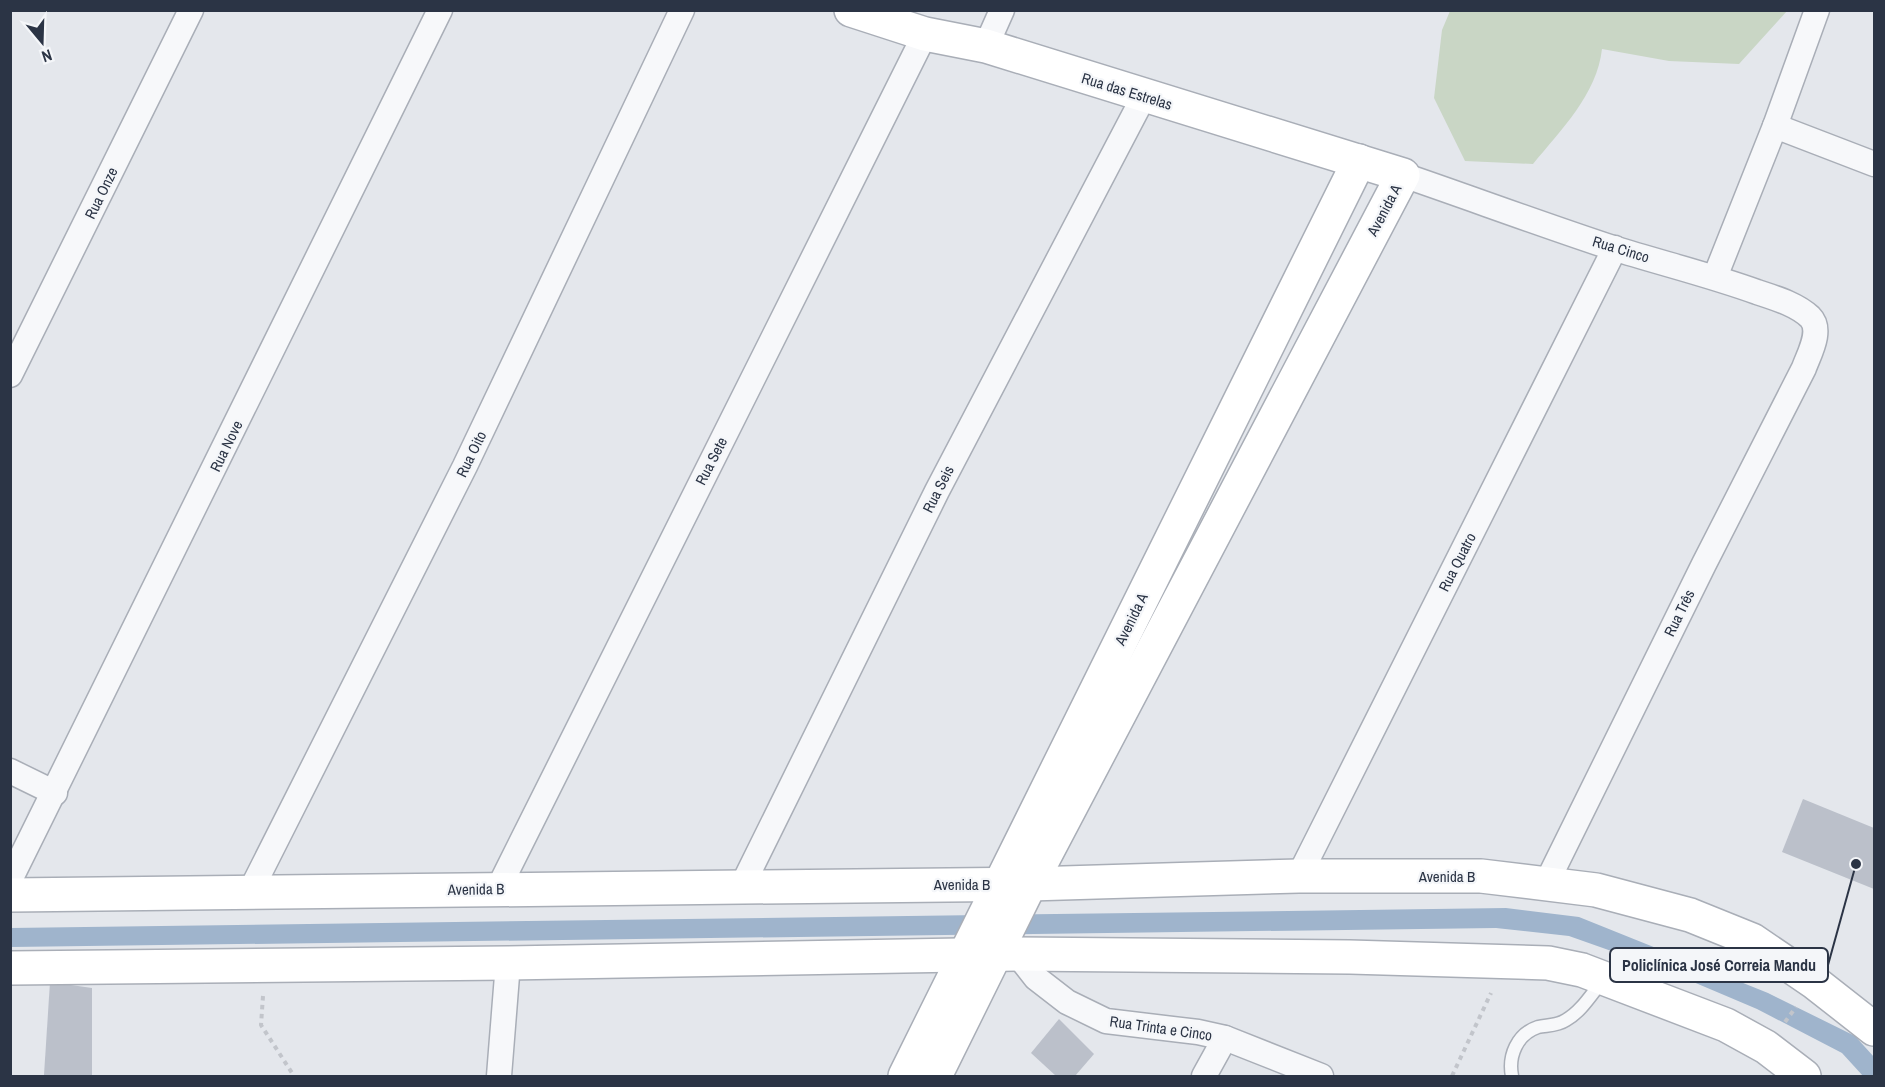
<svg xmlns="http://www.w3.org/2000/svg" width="1885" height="1087" font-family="'Archivo Narrow',sans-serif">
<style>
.green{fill:#c9d6c5}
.water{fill:#9fb4cc}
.building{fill:#bbc0ca}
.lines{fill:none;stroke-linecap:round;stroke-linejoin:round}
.lane-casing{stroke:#a9aeb7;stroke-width:15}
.street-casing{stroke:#a9aeb7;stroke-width:27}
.secondary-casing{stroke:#a9aeb7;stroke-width:36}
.path{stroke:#c2c5cb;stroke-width:4;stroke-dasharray:4.5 4.5;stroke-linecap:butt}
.lane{stroke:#f7f8fa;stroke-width:12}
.street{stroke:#f7f8fa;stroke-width:24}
.secondary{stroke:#fff;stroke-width:33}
.labels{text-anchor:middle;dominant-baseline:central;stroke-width:4.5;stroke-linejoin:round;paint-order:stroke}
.street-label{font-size:15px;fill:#2b3445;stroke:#f4f6f9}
.leader{fill:none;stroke:#2b3445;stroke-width:2}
.callout-dot{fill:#2b3445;stroke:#f4f6f9;stroke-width:2}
.callout{fill:#f4f6f9;stroke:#2b3445;stroke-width:2}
.callout-label{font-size:16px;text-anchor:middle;font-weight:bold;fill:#2b3445}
</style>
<rect width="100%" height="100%" fill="#e4e7ec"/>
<!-- green -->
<path class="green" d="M1450,11V10L1787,11L1739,64L1669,61L1602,49C1597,94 1561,130 1533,164L1465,161L1434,98L1442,30Z"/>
<!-- water -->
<polygon class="water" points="1506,908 1579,917 1768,993 1855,1036 1874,1057 1874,1076 1863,1076 1842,1053 1757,1009 1665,970 1569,936 1496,928 11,947 10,928"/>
<!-- building -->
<g class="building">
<polygon points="1803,799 1874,828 1874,889 1782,852"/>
<polygon points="50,982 92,988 92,1076 44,1075"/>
<polygon points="1059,1019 1094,1054 1075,1076 1056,1076 1031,1053"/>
</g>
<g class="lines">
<!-- lane casing -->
<g class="lane-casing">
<path id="lane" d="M1512,1076C1508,1056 1517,1034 1538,1027C1547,1025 1557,1026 1566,1020C1582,1011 1592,993 1604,979"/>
</g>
<!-- street casing -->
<g class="street-casing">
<g id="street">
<polyline points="986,46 1002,10"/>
<polyline points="1775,126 1874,164"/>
<path d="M1403,175C1473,199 1543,225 1613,248C1661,263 1710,275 1757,292C1775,298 1796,304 1810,317C1823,330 1809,354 1804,368L1704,564L1546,884"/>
<polyline points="1715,277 1775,126 1817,10"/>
<polyline points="10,375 191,10"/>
<polyline points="10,771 55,793"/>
<polyline points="1299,876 1615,248"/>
<polyline points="10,880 440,10"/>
<polyline points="742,886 937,491 1144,96"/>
<polyline points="498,889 925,34"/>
<polyline points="250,892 465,466 682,10"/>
<polyline points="1017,954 1036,978 1067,1002 1106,1021 1198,1032 1225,1038 1321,1076"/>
<polyline points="499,1076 508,963"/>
<polyline points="1204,1076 1225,1038"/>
</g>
</g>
<!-- secondary casing -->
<g class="secondary-casing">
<g id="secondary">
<polyline points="851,10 925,34 986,46 1403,175 1030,884 935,1076"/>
<polyline points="10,895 1030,884 1299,876 1481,876 1596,890 1690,915 1752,940 1814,982 1874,1029"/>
<polyline points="10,968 508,963 1017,954 1350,957 1548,963 1582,970 1726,1025 1766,1047 1804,1076"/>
<polyline points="905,1076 1359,161"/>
</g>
</g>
<!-- path -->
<g class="path">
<polyline points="263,996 261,1025 294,1076"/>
<polyline points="1785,1022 1796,1007"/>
<polyline points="1452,1076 1491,993"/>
</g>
<!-- lane -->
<use href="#lane" class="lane"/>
<!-- street -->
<use href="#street" class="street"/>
<!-- secondary -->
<use href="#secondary" class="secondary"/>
</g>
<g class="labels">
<!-- street labels -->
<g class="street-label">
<text transform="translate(1127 91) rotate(17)">Rua das Estrelas</text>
<text transform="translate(101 193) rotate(-64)">Rua Onze</text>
<text transform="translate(1384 210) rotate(-62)">Avenida A</text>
<text transform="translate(1621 249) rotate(17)">Rua Cinco</text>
<text transform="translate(226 446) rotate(-64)">Rua Nove</text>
<text transform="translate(471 454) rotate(-64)">Rua Oito</text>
<text transform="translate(711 461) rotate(-63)">Rua Sete</text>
<text transform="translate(938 489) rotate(-63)">Rua Seis</text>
<text transform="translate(1457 562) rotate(-63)">Rua Quatro</text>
<text transform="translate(1679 613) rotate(-64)">Rua Três</text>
<text transform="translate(1131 619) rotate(-64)">Avenida A</text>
<text x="1447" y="876">Avenida B</text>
<text x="962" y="884">Avenida B</text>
<text transform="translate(476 889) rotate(-1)">Avenida B</text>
<text transform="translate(1161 1028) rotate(8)">Rua Trinta e Cinco</text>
</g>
</g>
<!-- callouts -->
<path class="leader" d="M1856 864L1828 965"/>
<circle class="callout-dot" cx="1856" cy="864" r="6"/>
<rect class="callout" x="1610" y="948" width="218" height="34" rx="6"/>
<g class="callout-label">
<text x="1719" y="971">Policlínica José Correia Mandu</text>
</g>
<!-- border -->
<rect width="1885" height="1087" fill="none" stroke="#2b3445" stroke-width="24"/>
<!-- north arrow -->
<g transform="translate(42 42) rotate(161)" stroke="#f4f6f9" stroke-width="4.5" paint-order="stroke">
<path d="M0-4.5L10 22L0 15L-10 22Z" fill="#2b3445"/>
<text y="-9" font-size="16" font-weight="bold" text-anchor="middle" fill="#2b3445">N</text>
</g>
</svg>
